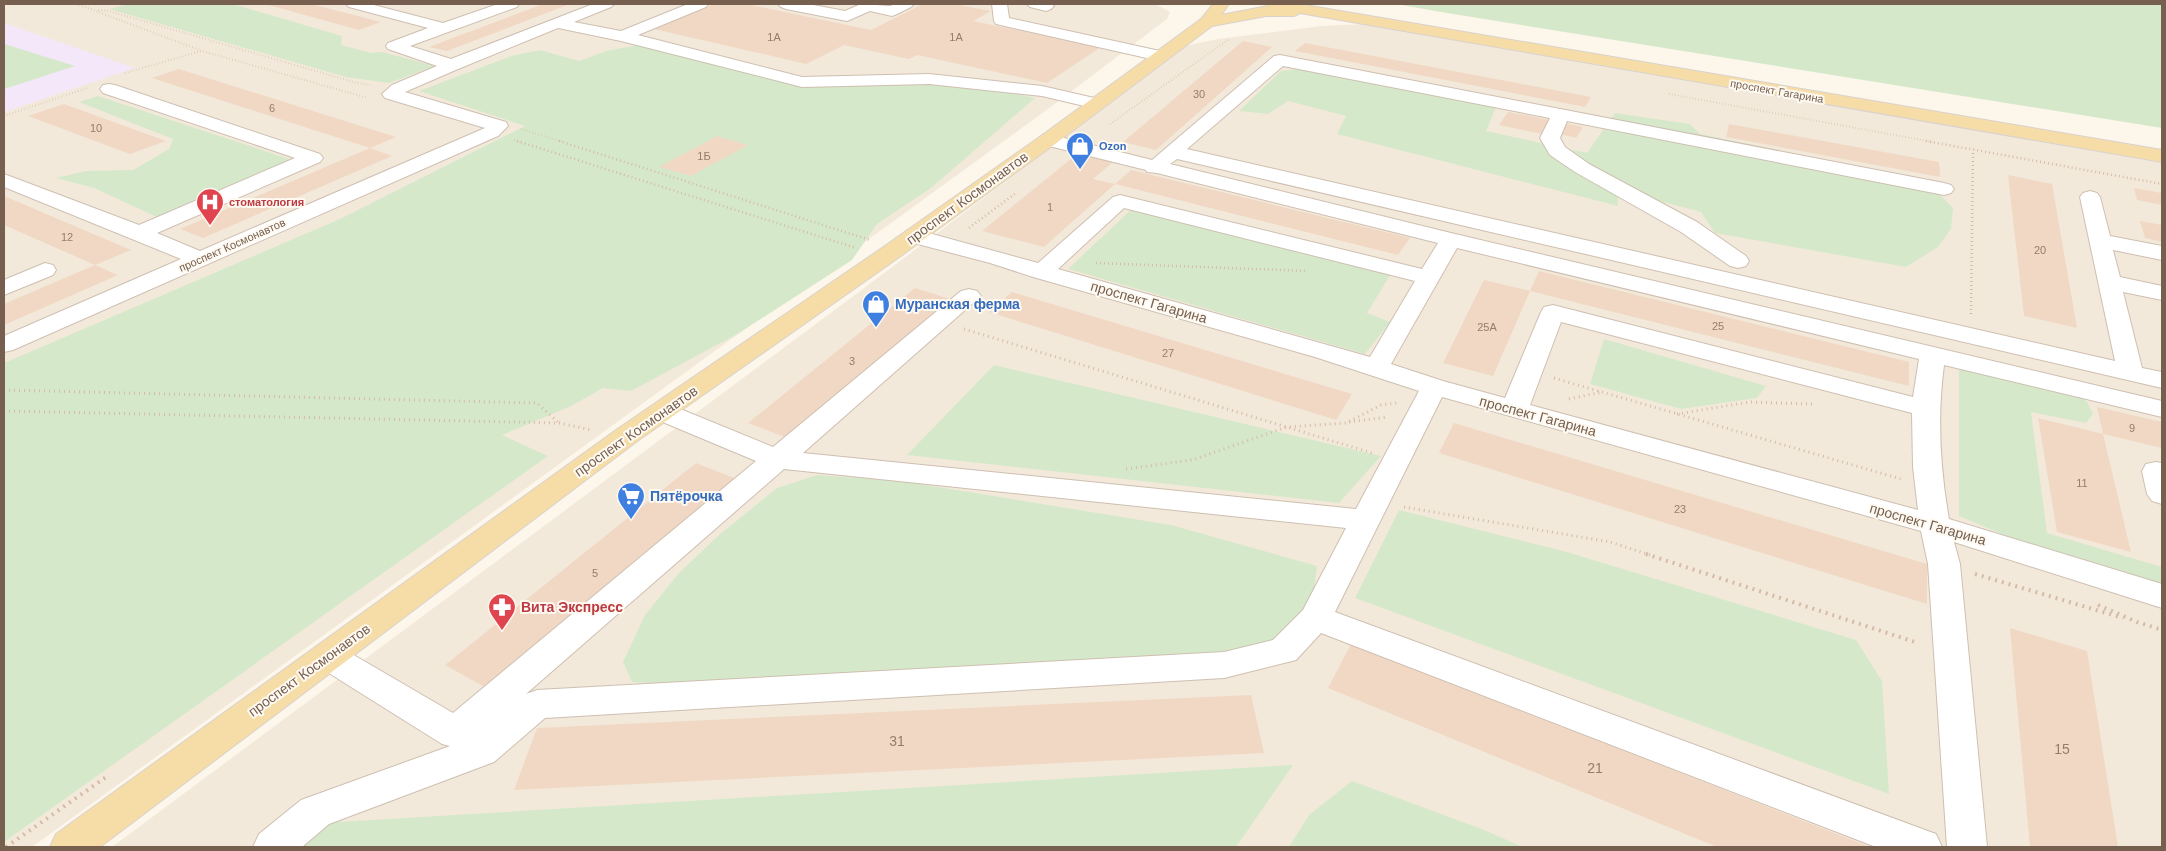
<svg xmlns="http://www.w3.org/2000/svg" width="2166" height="851" font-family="Arial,sans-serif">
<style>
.residential{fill:#f3e9da}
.education{fill:#f3e7f9}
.green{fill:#d5e9ca}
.building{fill:#f0d8c4}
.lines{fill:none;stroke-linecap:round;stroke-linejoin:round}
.minor-casing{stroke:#cebfb1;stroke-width:2}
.major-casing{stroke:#d9d2ce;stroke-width:2}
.path-far3{stroke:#d5bba7;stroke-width:2;stroke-dasharray:0.5 2.5;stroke-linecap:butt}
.path-far2{stroke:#d5bba7;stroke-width:2.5;stroke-dasharray:1 3;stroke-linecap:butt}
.path-far1{stroke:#d5bba7;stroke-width:3;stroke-dasharray:1 4;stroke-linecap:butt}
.path{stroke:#d5bba7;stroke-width:4;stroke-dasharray:2 5;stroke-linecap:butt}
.minor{fill:#fff;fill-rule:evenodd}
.major{fill:#f6dda8;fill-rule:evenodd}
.labels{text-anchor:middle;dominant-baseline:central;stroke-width:4;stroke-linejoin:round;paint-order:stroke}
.number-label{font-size:11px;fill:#947d6c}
.far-street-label{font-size:11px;fill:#765f4f;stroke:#fefaf2}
.far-shop-label{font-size:11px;font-weight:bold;fill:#366cbe;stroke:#fefaf2;text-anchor:start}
.far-health-label{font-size:11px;font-weight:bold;fill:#be3a42;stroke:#fefaf2;text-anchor:start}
.street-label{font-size:14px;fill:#765f4f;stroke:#fefaf2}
.shop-label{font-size:14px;font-weight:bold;fill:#366cbe;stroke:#fefaf2;text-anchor:start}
.health-label{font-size:14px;font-weight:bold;fill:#be3a42;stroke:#fefaf2;text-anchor:start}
.near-number-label{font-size:14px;fill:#947d6c}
</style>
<rect width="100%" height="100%" fill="#fcf6eb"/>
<!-- residential -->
<g class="residential">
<polygon points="4,4 1155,4 1170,12 1167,19 1048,109 32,847 4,847"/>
<polygon points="1368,24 2162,163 2162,847 112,847 875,280 1185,46 1218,39 1322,26"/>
</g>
<!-- education -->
<polygon class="education" points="4,23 135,68 4,112"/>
<!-- green -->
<g class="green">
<polygon points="128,4 233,4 342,36 341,45 372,53 382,52 435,66 389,83 346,77 109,9"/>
<polygon points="1396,4 2162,4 2162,128 1447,13"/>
<polygon points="4,44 75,66 4,89"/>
<polygon points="639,45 815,86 967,83 1035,98 931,188 877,224 852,260 739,333 631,391 603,388 571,406 502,435 548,456 4,842 4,363 340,219 525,126 419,91 511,56 540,50 579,61 606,51"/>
<polygon points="1314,67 1497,105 1486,131 1587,153 1615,113 1690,124 1700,134 1907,177 1934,189 1953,208 1951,229 1938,247 1906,267 1715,233 1701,212 1618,190 1618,206 1337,134 1346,116 1288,101 1268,114 1239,111 1281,71"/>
<polygon points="98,96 292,160 159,218 94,188 56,178 86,171 133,170 169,149 173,139 79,102"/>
<polygon points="1135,206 1392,272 1367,313 1390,322 1365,354 1068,269"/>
<polygon points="1604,339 1766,386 1757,398 1681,409 1590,384"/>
<polygon points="994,365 1381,456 1339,503 907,455"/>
<polygon points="1959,366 2077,394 2087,402 2093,414 2086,423 2031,412 2047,533 2162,567 2162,589 2141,584 2009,537 1959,516"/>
<polygon points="817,475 901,481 1171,525 1317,566 1313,598 1283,635 1254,650 1197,658 703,685 632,682 623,662 645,615 679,573 719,535 777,488"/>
<polygon points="1399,510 1567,552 1856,640 1882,681 1889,794 1355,598"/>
<polygon points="1293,765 1236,847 290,847 320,823"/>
<polygon points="1352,781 1484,830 1523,847 1289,847 1309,815"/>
</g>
<!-- building -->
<g class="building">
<polygon points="265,4 311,4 381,22 359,30"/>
<polygon points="543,4 570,4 447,51 429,47"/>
<polygon points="714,4 746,4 871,30 923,4 954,4 991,11 973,21 1101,47 1047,83 917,55 909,59 844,45 806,64 654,29"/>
<polygon points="1243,41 1272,47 1156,150 1123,142"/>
<polygon points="1305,43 1591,97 1585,107 1295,51"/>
<polygon points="179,69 396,137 370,148 152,78"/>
<polygon points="64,104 166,141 130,154 28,116"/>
<polygon points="1508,112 1551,120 1542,134 1499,125"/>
<polygon points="1564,123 1583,127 1576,138 1556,133"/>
<polygon points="1729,124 1939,162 1940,177 1726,137"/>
<polygon points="717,136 748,145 691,176 659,167"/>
<polygon points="370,148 392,156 203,238 180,229"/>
<polygon points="1077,154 1113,162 1093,179 1115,184 1044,247 982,231"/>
<polygon points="1131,170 1410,238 1398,255 1115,184"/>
<polygon points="2008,175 2052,184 2077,328 2024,316"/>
<polygon points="2134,188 2162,193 2162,205 2137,200"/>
<polygon points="4,196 131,250 95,265 4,225"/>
<polygon points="2140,221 2162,225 2162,242 2145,238"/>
<polygon points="95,265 118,275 4,325 4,304"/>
<polygon points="1539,271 1909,362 1909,386 1530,291"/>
<polygon points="1484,280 1530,291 1493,376 1443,363"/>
<polygon points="915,288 953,300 790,439 748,423"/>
<polygon points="1012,292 1352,394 1336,420 989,312"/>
<polygon points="2097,407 2162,422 2162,448 2103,434"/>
<polygon points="2038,418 2103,434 2131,552 2057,532"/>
<polygon points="1454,423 1927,564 1927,604 1439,453"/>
<polygon points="696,463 739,480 490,690 445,665"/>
<polygon points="2010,628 2087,651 2118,847 2030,847"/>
<polygon points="1351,644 1870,847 1717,847 1328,688"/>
<polygon points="1251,695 1264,753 514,790 537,728"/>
</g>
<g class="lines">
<!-- minor casing -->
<g class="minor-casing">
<g id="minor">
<polygon points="346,4 370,4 443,23 498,4 519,4 517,7 410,46 451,59 593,4 614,4 611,7 574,22 621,31 688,4 708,4 706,7 638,35 802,77 929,74 1042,86 1103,100 1106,104 1103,108 1097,109 1042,96 929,84 802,87 621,41 558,28 458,69 405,92 506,122 508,126 498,136 13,350 4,352 4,336 181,259 4,187 4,174 139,225 295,158 103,93 100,89 103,85 109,84 115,85 320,154 323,158 320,162 157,233 200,251 485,128 385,98 382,94 392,85 437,66 388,49 386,46 388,43 428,28 349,7"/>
<polygon points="778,4 808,4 845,11 861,4 890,6 895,4 914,4 911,7 897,14 892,16 870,11 847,21 786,9 781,7"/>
<polygon points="992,4 1007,4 1009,18 1160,51 1166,52 1168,56 1166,60 1160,61 996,24 994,21"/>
<polygon points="1027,4 1052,4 1054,6 1051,9 1046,11 1030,7"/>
<path d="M1280,55L1944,183L1951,185L1954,189L1951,193L1944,195L1567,121L1560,138L1565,147L1589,164L1697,222L1746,256L1749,261L1746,266L1738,268L1730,266L1681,232L1575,172L1550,155L1540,138L1550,118L1283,66L1187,149L2115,361L2080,197L2083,193L2090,191L2097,193L2100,197L2110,236L2162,246V260L2113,250L2120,277L2162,286V300L2123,292L2142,368L2162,372V388L1177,159L1170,164L1451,233L2162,401V417L1944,365C1937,417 1940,468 1949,519L2162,584V608L1954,542L1960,564L1987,847H1947L1928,564L1921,531L1442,397L1335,612L1936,834L1942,847H1876L1321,633L1296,660L1224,678L545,718L494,762L329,824L302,847H253L259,834L301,800L450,746L442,744L316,665L311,656L316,647L328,643L340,647L453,713L756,461L653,418L649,412L653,406L663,404L673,406L773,447L961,291L969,289L977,291L981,296L803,453L1356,509L1419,391L1315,357L1033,277L990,263L906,241L903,236L906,231L914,229L1038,263L1113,197L1120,195L1422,269L1438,243L1157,173L1147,172L1146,170L1041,144L1038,140L1041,136L1048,134L1152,160L1274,56ZM1124,208L1415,281L1370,357L1058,269ZM1457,248L1919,359L1913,397L1553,305L1544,307L1541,312L1505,398L1443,381L1391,364ZM1561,322L1912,413L1913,467L1918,510L1530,405ZM784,469L1346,528L1303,610L1273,640L1224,652L537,690L526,694Z"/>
<polygon points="45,263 53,265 56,270 53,275 4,295 4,280"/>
<polygon points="2156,462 2162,463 2162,504 2152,501 2147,494 2142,471 2146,464"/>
</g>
</g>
<!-- major casing -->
<g class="major-casing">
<polygon id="major" points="1213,4 1229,4 1221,15 1268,6 1267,4 1299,4 2162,150 2162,162 1300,13 1294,16 1266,16 1212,26 1055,144 898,258 636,442 100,847 50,847 56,834 616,430 882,248 1041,136 1201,19"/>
</g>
<!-- path-far3 -->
<g class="path-far3">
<polyline points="77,4 202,51 368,98"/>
<polyline points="98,10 109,11 357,83 371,85"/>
<polyline points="125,73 201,51"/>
<polyline points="1669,94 1933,142"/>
<polyline points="4,116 87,88"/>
<polyline points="1110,124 1229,39"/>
<polyline points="521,129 563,142"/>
<polyline points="514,140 521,142"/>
</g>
<!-- path-far2 -->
<g class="path-far2">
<polyline points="517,141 856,248"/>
<polyline points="559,141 870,240"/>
<polyline points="1926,141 2162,184"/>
<polyline points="969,228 1016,193"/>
<polyline points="1096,263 1308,271"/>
<polyline points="1971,314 1973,150"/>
</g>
<!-- path-far1 -->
<g class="path-far1">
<polyline points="964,329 1372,453"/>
<polyline points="1554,378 1901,479"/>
<polyline points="4,390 537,403 559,423"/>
<polyline points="1569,399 1602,392"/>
<polyline points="4,411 559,423 592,430"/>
<polyline points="1677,414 1749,402 1812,404"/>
<polyline points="1349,422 1388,417"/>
<polyline points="1126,469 1192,460 1287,427 1346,423 1381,405 1397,403"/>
<polyline points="1404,507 1610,542 1650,555"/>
</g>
<!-- path -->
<g class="path">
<polyline points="1646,554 1918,643"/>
<polyline points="1975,574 2123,618"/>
<polyline points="2098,605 2137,622 2162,630"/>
<polyline points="6,847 109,775"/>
</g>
<!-- minor -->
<use href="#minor" class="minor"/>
<!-- major -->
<use href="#major" class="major"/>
</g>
<!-- icons -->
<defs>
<g id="shop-pin" transform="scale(1.4375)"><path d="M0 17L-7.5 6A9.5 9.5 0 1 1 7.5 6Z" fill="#3f7fe0" stroke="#fefaf2"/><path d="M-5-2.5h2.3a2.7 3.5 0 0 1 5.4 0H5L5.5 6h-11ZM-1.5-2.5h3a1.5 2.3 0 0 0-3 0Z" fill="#fff"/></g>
<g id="hospital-pin" transform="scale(1.4375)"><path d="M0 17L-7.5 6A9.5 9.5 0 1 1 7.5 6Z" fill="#e0444e" stroke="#fefaf2"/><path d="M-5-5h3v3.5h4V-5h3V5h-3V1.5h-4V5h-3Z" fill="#fff"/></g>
<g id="supermarket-pin" transform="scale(1.4375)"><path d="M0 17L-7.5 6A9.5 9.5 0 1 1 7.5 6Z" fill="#3f7fe0" stroke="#fefaf2"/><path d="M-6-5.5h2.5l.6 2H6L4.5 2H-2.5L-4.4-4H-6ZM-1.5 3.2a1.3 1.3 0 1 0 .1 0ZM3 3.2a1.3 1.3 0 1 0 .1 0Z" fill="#fff"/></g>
<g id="pharmacy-pin" transform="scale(1.4375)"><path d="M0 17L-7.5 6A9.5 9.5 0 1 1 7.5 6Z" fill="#e0444e" stroke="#fefaf2"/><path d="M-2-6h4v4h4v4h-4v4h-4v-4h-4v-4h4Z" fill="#fff"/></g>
</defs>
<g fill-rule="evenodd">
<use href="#shop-pin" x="1080" y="146"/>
<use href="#hospital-pin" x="210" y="202"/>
<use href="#shop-pin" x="876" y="304"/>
<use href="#supermarket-pin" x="631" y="496"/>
<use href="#pharmacy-pin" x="502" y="607"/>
</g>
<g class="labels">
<!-- number labels -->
<g class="number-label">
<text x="774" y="37">1А</text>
<text x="956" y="37">1А</text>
<text x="1199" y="94">30</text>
<text x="272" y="108">6</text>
<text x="96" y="128">10</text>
<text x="704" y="156">1Б</text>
<text x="1050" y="207">1</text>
<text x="67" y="237">12</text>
<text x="2040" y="250">20</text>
<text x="1718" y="326">25</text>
<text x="1487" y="327">25А</text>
<text x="1168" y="353">27</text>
<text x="852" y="361">3</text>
<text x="2132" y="428">9</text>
<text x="2082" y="483">11</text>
<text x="1680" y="509">23</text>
<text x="595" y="573">5</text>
</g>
<!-- far-street labels -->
<g class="far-street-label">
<text transform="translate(1777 91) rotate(10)">проспект Гагарина</text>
<text transform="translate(232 245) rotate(-24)">проспект Космонавтов</text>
</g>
<!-- far-shop labels -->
<g class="far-shop-label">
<text x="1099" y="146">Ozon</text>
</g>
<!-- far-health labels -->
<g class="far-health-label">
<text x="229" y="202">стоматология</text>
</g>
<!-- street labels -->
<g class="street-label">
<text transform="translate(967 198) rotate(-36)">проспект Космонавтов</text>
<text transform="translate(1149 302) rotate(16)">проспект Гагарина</text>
<text transform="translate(1538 416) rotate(15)">проспект Гагарина</text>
<text transform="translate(636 431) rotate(-35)">проспект Космонавтов</text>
<text transform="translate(1928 524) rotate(16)">проспект Гагарина</text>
<text transform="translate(309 670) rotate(-36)">проспект Космонавтов</text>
</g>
<!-- shop labels -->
<g class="shop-label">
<text x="895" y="304">Муранская ферма</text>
<text x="650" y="496">Пятёрочка</text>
</g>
<!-- health labels -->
<g class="health-label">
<text x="521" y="607">Вита Экспресс</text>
</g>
<!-- near-number labels -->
<g class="near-number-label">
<text x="897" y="741">31</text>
<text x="2062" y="749">15</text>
<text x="1595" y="768">21</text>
</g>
</g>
<!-- border -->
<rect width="2166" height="851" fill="none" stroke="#765f4f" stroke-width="10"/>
</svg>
